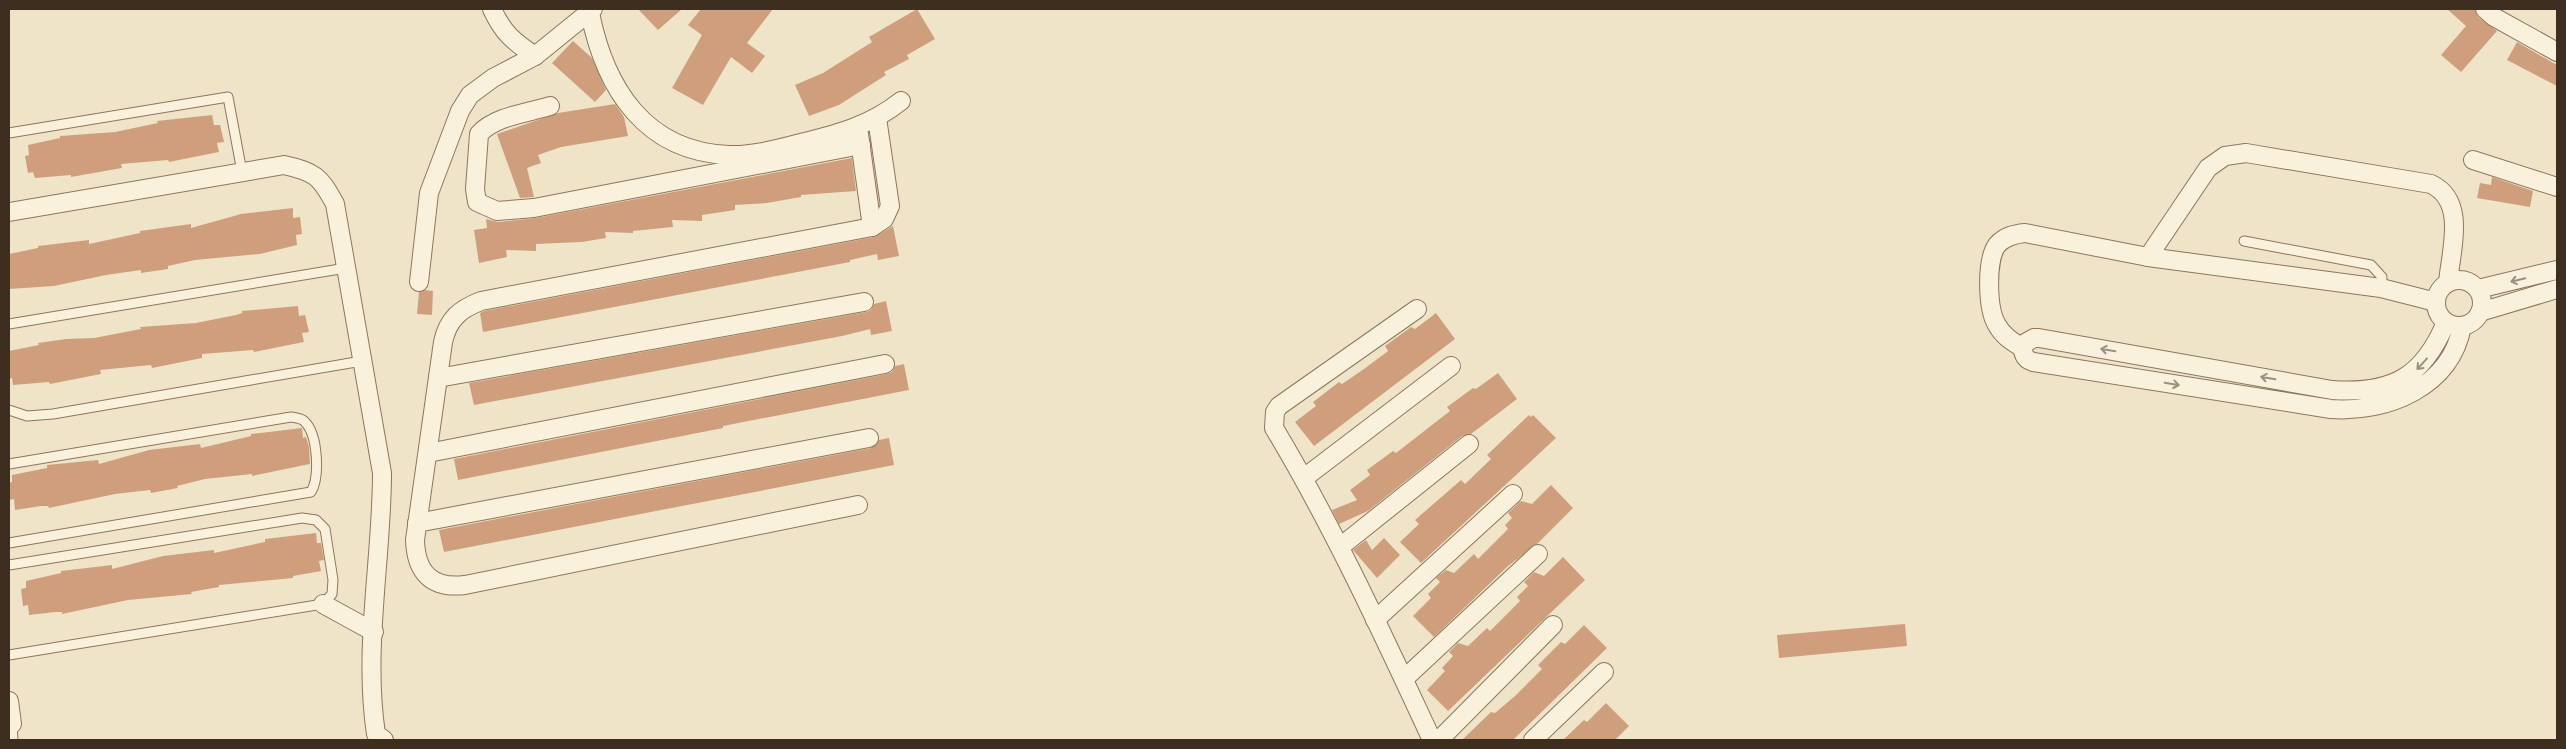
<svg xmlns="http://www.w3.org/2000/svg" width="2566" height="749" font-family="'IBM Plex Serif',serif">
<style>
.building{fill:#cf9f7d}
.lines{fill:none;stroke-linecap:round;stroke-linejoin:round}
.service-casing{stroke:#8d765c;stroke-width:11}
.minor-casing{stroke:#8d765c;stroke-width:20}
.service{stroke:#faf1dc;stroke-width:9}
.minor{stroke:#faf1dc;stroke-width:18}
.oneway{stroke:#9c907e}
</style>
<rect width="100%" height="100%" fill="#f0e4c8"/>
<!-- building -->
<g class="building">
<polygon points="638,9 682,9 658,30"/>
<polygon points="701,9 773,9 747,43 765,56 752,73 731,57 703,105 672,88 702,35 688,25"/>
<polygon points="917,9 935,39 907,55 909,59 884,72 886,75 839,105 809,116 795,85 823,73 872,42 869,37"/>
<polygon points="2447,9 2475,9 2478,17 2497,31 2461,72 2441,55 2466,26"/>
<polygon points="573,41 592,58 606,90 595,102 552,63"/>
<polygon points="2517,42 2557,65 2557,86 2507,60"/>
<polygon points="615,104 624,117 628,136 561,147 538,155 541,163 527,168 534,197 520,198 497,134 558,113"/>
<polygon points="212,115 214,125 220,125 224,142 217,143 219,152 169,162 168,160 121,164 122,168 71,177 71,175 35,178 33,172 28,173 25,156 29,155 28,145 60,138 60,136 115,132 158,123 157,121"/>
<polygon points="852,158 856,191 801,195 801,197 767,203 735,205 735,210 702,215 702,221 672,220 673,227 633,231 633,233 605,232 606,238 582,242 536,244 536,251 506,250 507,257 479,263 474,230 487,228 486,219 498,222 536,218"/>
<polygon points="2492,177 2533,191 2530,207 2477,198 2480,183 2491,185"/>
<polygon points="293,208 293,218 300,217 302,234 296,235 297,245 260,254 195,260 168,266 168,269 141,273 141,270 106,275 54,286 9,289 9,254 38,248 38,246 89,240 89,244 140,233 140,231 191,224 191,228 241,214"/>
<polygon points="893,226 899,256 878,260 877,254 850,260 850,262 483,332 480,313 484,311 874,237"/>
<polygon points="425,290 433,291 432,315 417,314 419,292"/>
<polygon points="886,301 892,331 871,335 870,329 842,336 474,405 469,383 866,312 871,310 874,304"/>
<polygon points="298,306 299,316 305,315 309,332 302,333 304,342 254,352 253,350 202,354 202,358 152,368 151,365 100,370 101,374 50,384 49,382 13,385 12,378 9,379 9,351 39,345 38,343 66,339 94,338 141,329 140,327 196,323 236,315 242,313 242,311"/>
<polygon points="1436,313 1455,339 1314,446 1295,422 1316,406 1313,402 1339,382 1342,384 1364,369 1388,351 1385,346 1411,327 1415,329"/>
<polygon points="904,364 909,390 723,426 723,428 458,480 454,459 887,374 892,372 895,366"/>
<polygon points="1498,373 1517,399 1471,434 1462,436 1368,511 1339,524 1332,510 1357,500 1350,490 1370,475 1367,470 1393,451 1396,453 1450,411 1447,407 1473,388 1476,389"/>
<polygon points="1529,415 1531,417 1533,415 1556,438 1421,563 1400,542 1419,524 1415,520 1461,480 1465,484 1491,459 1487,455"/>
<polygon points="302,428 303,438 306,437 309,447 310,464 252,476 252,474 205,479 177,486 178,488 151,493 150,490 115,494 49,508 48,506 41,506 15,510 14,499 9,500 9,483 12,482 12,475 47,468 47,465 98,460 99,464 149,450 200,444 201,448 251,436 251,434"/>
<polygon points="889,438 894,465 444,552 439,530 871,448 879,440"/>
<polygon points="1551,485 1573,508 1537,544 1508,566 1434,637 1413,616 1431,598 1428,594 1440,582 1436,578 1446,570 1454,573 1474,554 1478,559 1508,529 1505,525 1512,518 1508,513 1521,501 1532,504"/>
<polygon points="316,533 317,543 321,543 324,560 319,561 321,571 293,576 293,578 219,585 219,587 191,592 192,594 128,600 62,614 62,612 55,612 29,615 28,605 23,606 21,589 26,588 26,581 61,573 61,571 112,565 112,569 163,556 214,550 214,553 265,542 265,539"/>
<polygon points="1384,538 1400,555 1377,578 1353,550 1366,540 1372,550"/>
<polygon points="1563,557 1585,580 1448,711 1427,690 1445,671 1442,668 1453,656 1449,652 1458,643 1468,646 1487,628 1490,631 1520,601 1517,597 1528,586 1524,582 1534,572 1544,576"/>
<polygon points="1905,624 1907,646 1779,658 1777,635"/>
<polygon points="1584,625 1607,648 1513,740 1462,740 1491,712 1495,713 1515,696 1542,669 1538,665 1561,642 1565,644"/>
<polygon points="1606,703 1629,726 1615,740 1563,740 1584,720 1587,722"/>
</g>
<g class="lines">
<!-- service casing -->
<g class="service-casing">
<g id="service">
<polyline points="9,133 228,97 242,172"/>
<polyline points="2244,241 2371,265 2382,277 2381,288"/>
<polyline points="9,324 346,268"/>
<polyline points="9,410 27,416 53,414 362,361"/>
<path d="M9,464L291,417C296,418 302,418 305,422C318,435 320,477 311,492L9,543"/>
<polyline points="9,565 302,518 316,520 325,529 333,580 332,594 323,604 9,655"/>
<polyline points="12,724 13,740"/>
</g>
</g>
<!-- minor casing -->
<g class="minor-casing">
<g id="minor">
<path d="M492,9C503,33 513,41 535,56"/>
<polyline points="2485,9 2494,17 2557,52"/>
<path d="M590,13C605,88 645,152 729,155C752,156 778,149 801,143C838,134 871,125 901,101"/>
<path d="M550,106C528,113 495,116 479,134L475,189L477,202L497,211L534,208L861,145"/>
<polyline points="859,134 872,227"/>
<polyline points="2473,160 2557,187"/>
<path d="M9,212L284,165C315,172 320,176 335,204L382,473C382,559 363,648 376,734L384,740"/>
<path d="M2148,257L2208,168L2225,156L2246,153L2431,184C2467,201 2451,250 2448,282"/>
<circle cx="2459" cy="303" r="23"/>
<polyline points="419,282 429,193 460,111 470,95 493,78 535,56 593,9"/>
<polyline points="2478,289 2557,270"/>
<path d="M1417,309L1279,406L1275,412L1274,428C1334,528 1383,635 1432,740"/>
<polyline points="2480,312 2557,289"/>
<path d="M2446,322C2423,378 2391,394 2332,390L2039,338H2034L2025,343C2021,352 2024,359 2033,362L2331,409C2387,413 2451,387 2462,326"/>
<path d="M2023,348C2012,342 2003,336 1997,325C1987,309 1986,260 1997,245C2005,236 2015,234 2025,233L2148,257L2381,288L2436,302"/>
<polyline points="438,378 864,302"/>
<polyline points="428,453 885,364"/>
<polyline points="1304,478 1451,366"/>
<path d="M858,505L465,585C432,589 416,573 415,540L443,342C448,319 460,309 481,301L872,227L884,219L890,206L877,118"/>
<polyline points="417,523 869,438"/>
<polyline points="1340,547 1469,444"/>
<polyline points="323,604 374,632"/>
<polyline points="1375,620 1513,494"/>
<polyline points="1404,679 1538,554"/>
<polyline points="9,701 12,724 9,724"/>
<polyline points="1439,740 1553,625"/>
<polyline points="1533,740 1604,672"/>
</g>
</g>
<!-- service -->
<use href="#service" class="service"/>
<!-- minor -->
<use href="#minor" class="minor"/>
</g>
<!-- one-way arrows -->
<defs><path id="oneway-shaft" d="M-6 0H5M1.5-3L5.5 0L1.5 3" fill="none" stroke-width="1.6" stroke-linecap="round" stroke-linejoin="round" transform="scale(1.25)"/></defs>
<g class="oneway">
<use href="#oneway-shaft" transform="translate(2518 280) rotate(167)"/>
<use href="#oneway-shaft" transform="translate(2108 350) rotate(-170)"/>
<use href="#oneway-shaft" transform="translate(2422 364) rotate(132)"/>
<use href="#oneway-shaft" transform="translate(2268 378) rotate(-170)"/>
<use href="#oneway-shaft" transform="translate(2172 384) rotate(9)"/>
</g>
<!-- border -->
<rect width="2566" height="749" fill="none" stroke="#3d2e20" stroke-width="20"/>
</svg>
